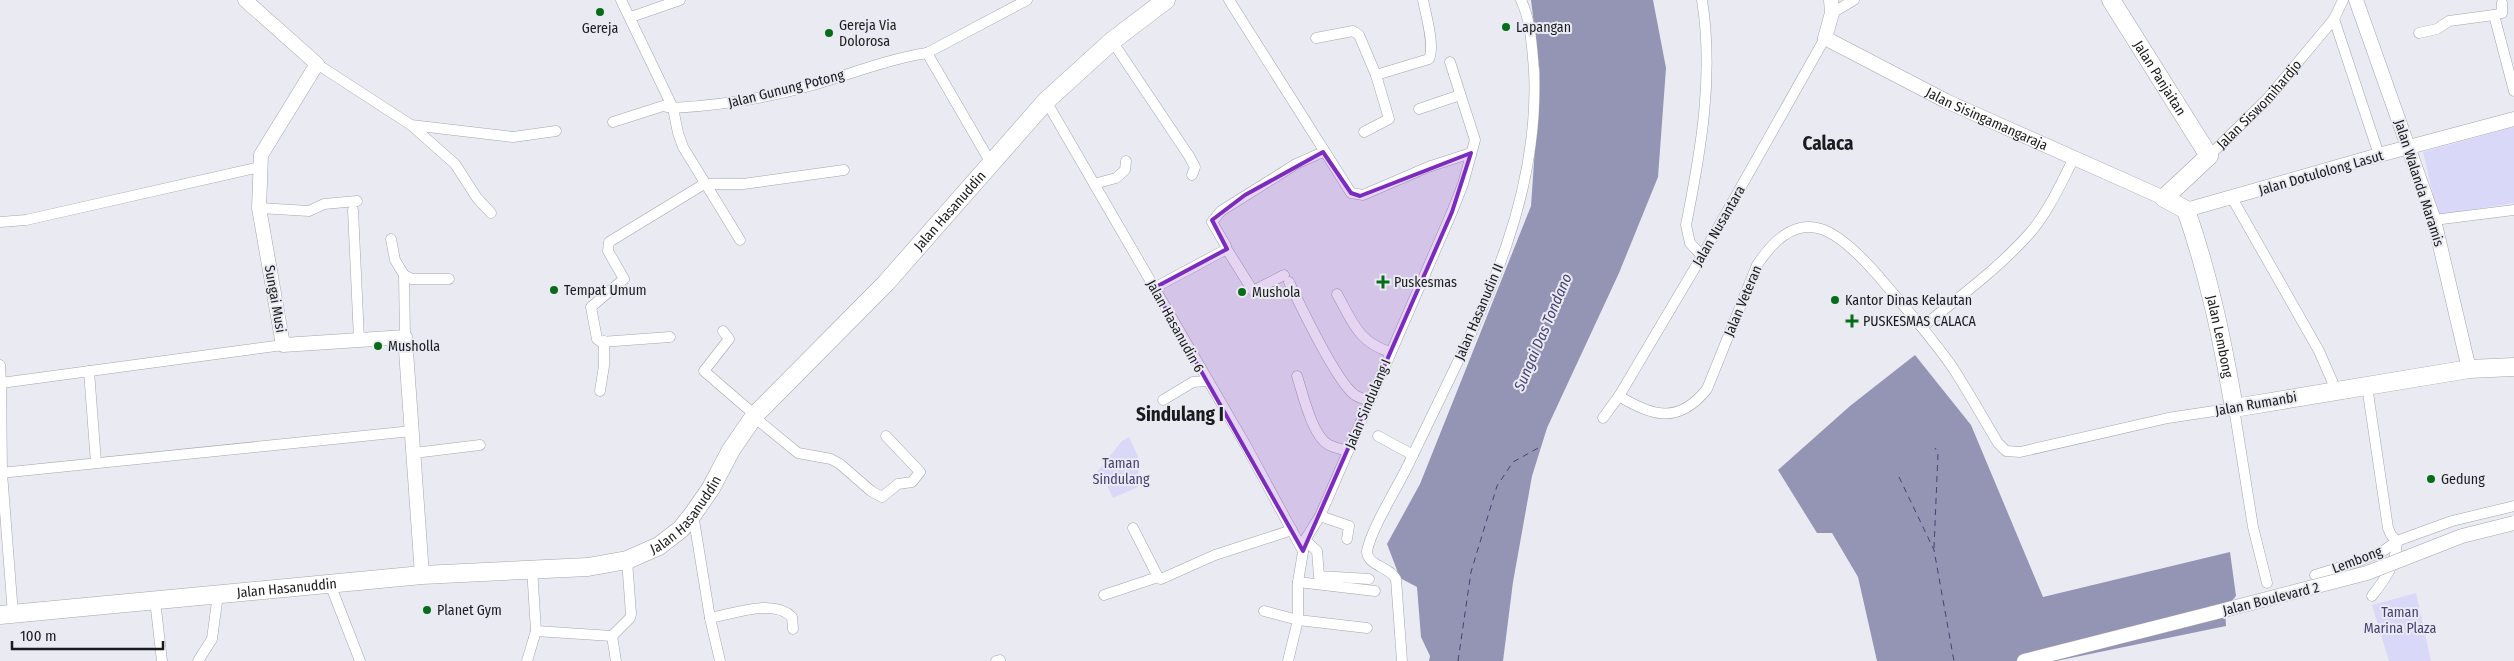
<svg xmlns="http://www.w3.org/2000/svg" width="2514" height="661" font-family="'Fira Sans Condensed',sans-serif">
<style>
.green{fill:#d9d8f9}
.water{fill:#9494b4}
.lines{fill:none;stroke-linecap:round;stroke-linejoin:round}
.ferry{stroke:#464270;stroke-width:1;stroke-dasharray:6 5;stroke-linecap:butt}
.street-casing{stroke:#a5a5ac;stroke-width:11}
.secondary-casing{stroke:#a5a5ac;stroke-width:15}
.highway-casing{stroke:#a5a5ac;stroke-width:19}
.street{stroke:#fff;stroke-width:10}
.secondary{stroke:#fff;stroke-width:14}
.highway{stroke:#fff;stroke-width:18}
.secondary-bridge-casing{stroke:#a5a5ac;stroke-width:15;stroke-linecap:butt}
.secondary-bridge{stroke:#fff;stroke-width:14}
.marked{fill:#7b2cbf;fill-opacity:0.2;stroke:#7b2cbf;stroke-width:4;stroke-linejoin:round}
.poi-dot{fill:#066c1a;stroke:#eaeaf2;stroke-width:2}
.labels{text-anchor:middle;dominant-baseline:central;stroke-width:4;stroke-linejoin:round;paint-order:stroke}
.poi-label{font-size:14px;fill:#1b1b1d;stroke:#eaeaf2;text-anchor:start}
.street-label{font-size:14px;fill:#1b1b1d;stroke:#eaeaf2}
.park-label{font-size:14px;fill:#454170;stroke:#eaeaf2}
.water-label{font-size:15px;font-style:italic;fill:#464270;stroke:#eaeaf2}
.district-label{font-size:19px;font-weight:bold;fill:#1b1b1d;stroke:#eaeaf2}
</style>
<rect width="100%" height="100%" fill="#eaeaf2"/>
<!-- green -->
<g class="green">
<polygon points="2514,127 2514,203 2438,215 2423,152"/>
<polygon points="1129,437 1139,459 1138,487 1113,498 1105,481 1101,482 1097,472 1122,441"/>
<polygon points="2416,593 2431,661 2389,661 2372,605"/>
</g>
<!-- water -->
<g class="water">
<polygon points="1531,0 1653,0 1666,68 1658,177 1619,273 1547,428 1532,476 1513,582 1503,661 1429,661 1430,656 1421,637 1417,587 1400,578 1387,544 1420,484 1531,206 1540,74"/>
<polygon points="1915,355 1971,425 2043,597 2230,552 2236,596 2225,609 2226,626 2056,661 1877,661 1858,577 1832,533 1817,533 1778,470 1850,406"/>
</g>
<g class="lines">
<!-- ferry -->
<g class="ferry">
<polyline points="1899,477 1934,550 1954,661"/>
<polyline points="1934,548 1938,453 1935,448"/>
<polyline points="1458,661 1471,572 1497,486 1513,462 1540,447"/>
</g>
<!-- street casing -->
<g class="street-casing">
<g id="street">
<polyline points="621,0 673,108 678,133 683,147 740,240"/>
<polyline points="1229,0 1351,193 1363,195 1428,167 1471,153"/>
<polyline points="2502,3 2502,13 2494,15 2514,91"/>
<polyline points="1832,13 1854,0"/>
<polyline points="631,17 680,0"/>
<polyline points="2334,19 2379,155"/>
<polyline points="2419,33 2437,29 2449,21 2494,15"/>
<polyline points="1316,38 1353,31 1359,35 1376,75 1389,119 1364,132"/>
<polyline points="1112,41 1189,156 1195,167 1192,175"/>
<polyline points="927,53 1027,0"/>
<polyline points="317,64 411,125 513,137 556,131"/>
<path d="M1376,75L1429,59C1435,46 1426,15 1423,0"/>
<polyline points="1046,101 1245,444 1303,551"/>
<polyline points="1419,109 1460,95"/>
<path d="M613,122L663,106L673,108C722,105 765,99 813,85C851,74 888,59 927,53L991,163"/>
<polyline points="411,125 455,164 477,198 491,213"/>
<path id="s1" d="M2209,156L2268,98L2334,19L2343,0"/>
<polyline points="1094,184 1116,178 1125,170 1126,161"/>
<polyline points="2232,198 2319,351 2336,390"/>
<polyline points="259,208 309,211 324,204 357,201"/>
<polyline points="353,210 359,339"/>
<polyline points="2434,220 2514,210"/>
<polyline points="0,222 26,220 260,167"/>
<polyline points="391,239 395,260 404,275 405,337"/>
<polyline points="1226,248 1253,291 1284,275"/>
<path d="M1702,256L1690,243L1686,225C1701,150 1714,76 1702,0"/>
<polyline points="404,275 412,279 449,279"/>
<path d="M1289,282C1300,305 1337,383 1355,395C1359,398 1365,399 1370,401"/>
<polyline points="1154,288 1225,250 1226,246 1212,222 1221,211 1296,164 1323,152"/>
<path d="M1337,294C1352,321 1358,342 1390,352"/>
<path d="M1922,327C1958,298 1998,269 2029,234C2048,213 2061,183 2074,158"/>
<polyline points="723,331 729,339 704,371 755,415"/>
<polyline points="670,337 601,342 597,339 591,307 624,279 608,251 609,242 704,184 743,184 844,170"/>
<polyline points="0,365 1,383"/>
<polyline points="89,371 96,463"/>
<path d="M1297,376C1303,394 1312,436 1329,445C1335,448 1342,449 1348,451"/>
<path d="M2367,386L2388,528L2391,535L2397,541C2396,564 2386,578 2372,596"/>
<polyline points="600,391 604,366 604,341"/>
<path d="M1619,396C1653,417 1679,424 1707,389L1757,265C1771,244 1792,220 1821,229C1844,236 1871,267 1886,285C1909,312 1933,339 1953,368C1969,393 1983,418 1998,443L2006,451L2020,452L2168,418L2234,408L2253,527L2267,583"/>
<polyline points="1163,400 1193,382 1206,381"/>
<polyline points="754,417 798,453 831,459 840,464 871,491 882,497 898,484 912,482 920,472 886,436"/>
<polyline points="1603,418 1619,396 1702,256 1825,38"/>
<polyline points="1378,436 1413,455"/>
<polyline points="414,453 480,445"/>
<polyline points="0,473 412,431"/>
<polyline points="693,514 710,618 720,661"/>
<polyline points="1320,516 1349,526 1347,539"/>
<polyline points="1133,528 1158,577 1161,579 1215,555 1292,530"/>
<polyline points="1305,540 1317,551 1319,576 1369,579"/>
<polyline points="2315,575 2357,562 2383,551 2397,541 2452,521 2514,506"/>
<polyline points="1298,582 1375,591"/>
<polyline points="330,584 360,661"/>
<polyline points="1104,595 1158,577"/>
<polyline points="155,600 162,661"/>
<polyline points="1264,611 1298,620 1367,628"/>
<polyline points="13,614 2,473 1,383 283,345"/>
<path d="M710,618C733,614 774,598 792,617L793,629"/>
<polyline points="536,631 612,636"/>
<polyline points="612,636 630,618 631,614 627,560"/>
<polyline points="612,636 616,661"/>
<polyline points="198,661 212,639 218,594"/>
<polyline points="527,661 536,631 532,568"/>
<polyline points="996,661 1000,660"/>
<polyline points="1288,661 1298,620 1298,582 1305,540 1320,516 1452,212 1463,184 1475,140 1450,62"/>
<path d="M1402,661L1396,579C1389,566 1367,566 1367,551C1372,526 1400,484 1411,459C1470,334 1541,212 1534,70C1532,47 1531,21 1521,0"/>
</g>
</g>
<!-- secondary casing -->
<g class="secondary-casing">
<g id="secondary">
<polyline points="245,0 317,64 261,155 259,208 283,345 405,337 422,575"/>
<path id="s2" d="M1831,0L1832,13L1825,38L1946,101L2164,198"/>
<polyline points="2356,0 2434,220 2469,369"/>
<polyline points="2186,210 2379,155 2514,119"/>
<polyline points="2024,661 2213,613"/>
</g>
</g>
<!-- highway casing -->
<g class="highway-casing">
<g id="highway">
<path id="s3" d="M2111,0L2209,156L2164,198L2186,210C2209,276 2222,339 2234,408L2469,369L2514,367"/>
<path id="s4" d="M0,615L422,575L588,567L627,560L659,546L681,529L693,514L711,488L731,450L755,415L886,283L1046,101L1112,41L1166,0"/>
</g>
</g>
<!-- street -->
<use href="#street" class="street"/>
<!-- secondary -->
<use href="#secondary" class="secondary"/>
<!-- highway -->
<use href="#highway" class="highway"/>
<!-- secondary-bridge casing -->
<g class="secondary-bridge-casing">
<polyline id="secondary-bridge" points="2213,613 2367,573 2462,536 2514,523"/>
</g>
<!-- secondary-bridge -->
<use href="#secondary-bridge" class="secondary-bridge"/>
</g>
<!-- marked area -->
<path class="marked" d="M1323,152L1351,193L1360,196L1471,153L1452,212L1303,551L1154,288L1227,249L1212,220L1245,195Z"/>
<!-- markers -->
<g class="poi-dot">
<circle cx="600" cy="12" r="5"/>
<circle cx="1506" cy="27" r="5"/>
<circle cx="829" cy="33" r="5"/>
<path d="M1380.5 274.5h5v5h5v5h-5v5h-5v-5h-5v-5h5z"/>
<circle cx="554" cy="290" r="5"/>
<circle cx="1242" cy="292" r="5"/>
<circle cx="1835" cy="300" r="5"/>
<path d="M1849.5 313.5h5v5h5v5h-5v5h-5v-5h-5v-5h5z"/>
<circle cx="378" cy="346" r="5"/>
<circle cx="2431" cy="479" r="5"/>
<circle cx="427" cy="610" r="5"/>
</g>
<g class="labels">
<!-- poi labels -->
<g class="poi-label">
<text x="839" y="25">Gereja Via<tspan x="839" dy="16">Dolorosa</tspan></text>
<text x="1516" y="27">Lapangan</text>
<text x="600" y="28" text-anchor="middle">Gereja</text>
<text x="1394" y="282">Puskesmas</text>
<text x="564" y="290">Tempat Umum</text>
<text x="1252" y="292">Mushola</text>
<text x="1845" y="300">Kantor Dinas Kelautan</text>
<text x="1863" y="321">PUSKESMAS CALACA</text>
<text x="388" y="346">Musholla</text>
<text x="2441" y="479">Gedung</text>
<text x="437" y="610">Planet Gym</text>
</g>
<!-- street labels -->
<g class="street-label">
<text stroke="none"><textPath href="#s3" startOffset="92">Jalan Panjaitan</textPath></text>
<text transform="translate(786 89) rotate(-14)">Jalan Gunung Potong</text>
<text stroke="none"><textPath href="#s1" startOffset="72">Jalan Siswomihardjo</textPath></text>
<text stroke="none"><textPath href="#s2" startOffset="220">Jalan Sisingamangaraja</textPath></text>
<text transform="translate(2321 173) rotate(-16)">Jalan Dotulolong Lasut</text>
<text transform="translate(2419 183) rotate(72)">Jalan Walanda Maramis</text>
<text stroke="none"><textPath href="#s4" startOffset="1111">Jalan Hasanuddin</textPath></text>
<text transform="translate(1719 226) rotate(-60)">Jalan Nusantara</text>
<text transform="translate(275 299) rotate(80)">Sungai Musi</text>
<text transform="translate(1743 301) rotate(-67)">Jalan Veteran</text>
<text transform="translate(1479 312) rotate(-67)">Jalan Hasanudin II</text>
<text transform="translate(1175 326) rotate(61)">Jalan Hasanudin 6</text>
<text stroke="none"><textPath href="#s3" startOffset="402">Jalan Lembong</textPath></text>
<text transform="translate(1368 404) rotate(-67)">Jalan Sindulang I</text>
<text transform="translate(2256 404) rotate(-10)">Jalan Rumanbi</text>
<text stroke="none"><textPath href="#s4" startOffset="706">Jalan Hasanuddin</textPath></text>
<text transform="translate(2357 560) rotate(-21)">Lembong</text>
<text stroke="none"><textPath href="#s4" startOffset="288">Jalan Hasanuddin</textPath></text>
<text transform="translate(2271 599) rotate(-14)">Jalan Boulevard 2</text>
</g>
<!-- park labels -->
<g class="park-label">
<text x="1121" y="463">Taman<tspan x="1121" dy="16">Sindulang</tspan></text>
<text x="2400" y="612">Taman<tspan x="2400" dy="16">Marina Plaza</tspan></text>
</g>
<!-- water labels -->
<g class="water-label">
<text transform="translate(1543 332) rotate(-67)">Sungai Das Tondano</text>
</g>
<!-- district labels -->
<g class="district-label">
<text x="1828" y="143">Calaca</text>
<text x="1180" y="414">Sindulang I</text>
</g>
</g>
<!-- scale -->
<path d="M12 641v8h151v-8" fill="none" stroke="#1b1b1d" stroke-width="2.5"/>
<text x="20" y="641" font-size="15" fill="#1b1b1d" stroke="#eaeaf2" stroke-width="4" paint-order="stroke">100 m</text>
</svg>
